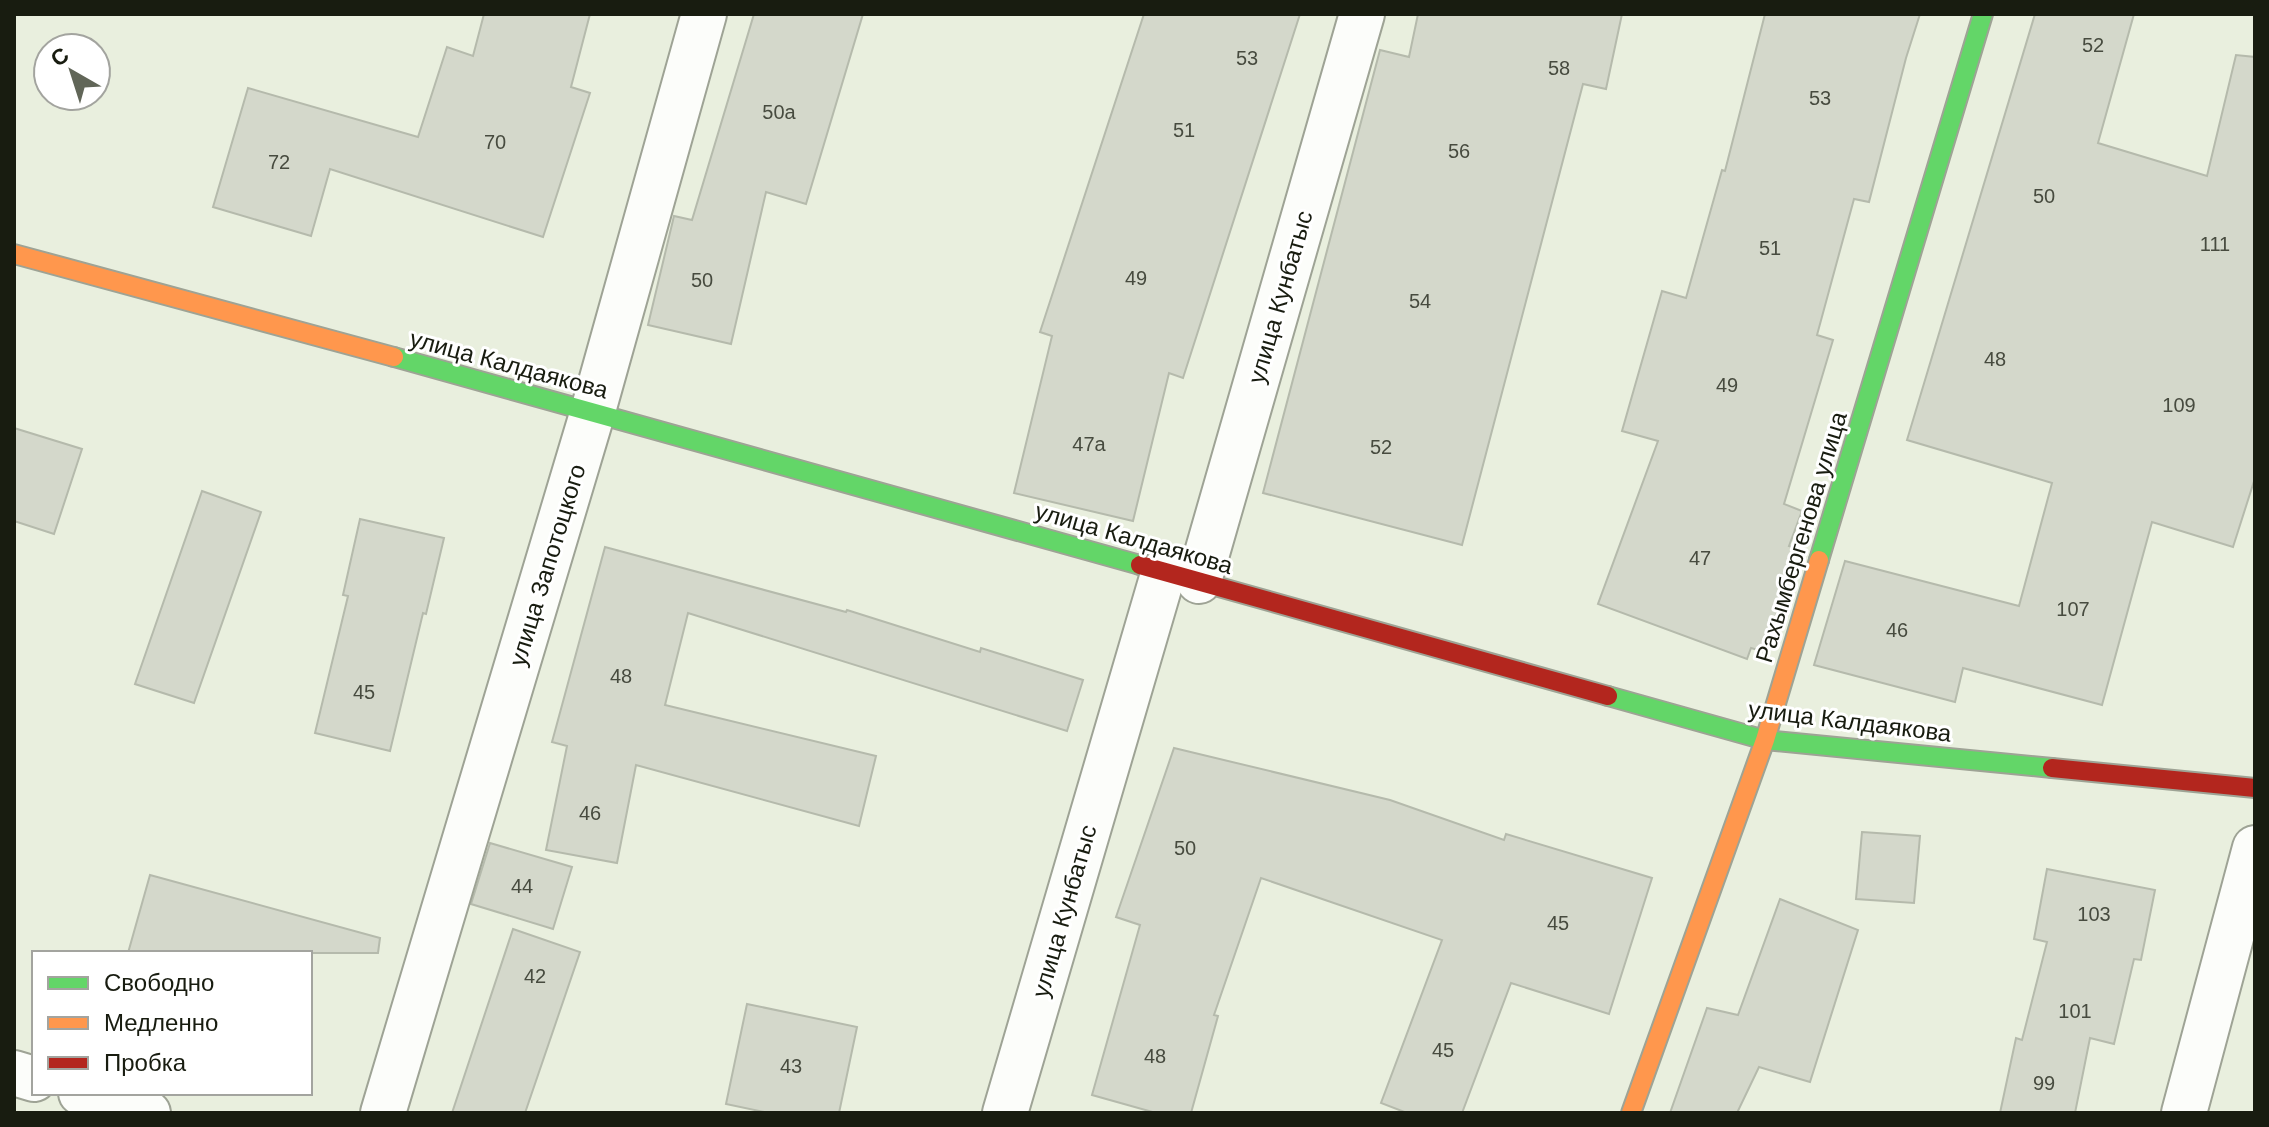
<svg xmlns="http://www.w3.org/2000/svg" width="2269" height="1127" font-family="Arial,sans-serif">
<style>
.building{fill:#d4d8cb;stroke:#b5baac;stroke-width:2}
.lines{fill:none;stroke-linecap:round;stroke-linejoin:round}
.street-casing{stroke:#9ea395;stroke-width:48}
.fast-casing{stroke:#9ea395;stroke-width:22}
.slow-casing{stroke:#9ea395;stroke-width:22}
.jam-casing{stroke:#9ea395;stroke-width:22}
.street{stroke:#fcfdfa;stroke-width:44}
.fast{stroke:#63d668;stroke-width:18}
.slow{stroke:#ff974d;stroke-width:18}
.jam{stroke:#b3261e;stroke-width:18}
.labels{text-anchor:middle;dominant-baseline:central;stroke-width:6;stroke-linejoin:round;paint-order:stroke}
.number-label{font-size:20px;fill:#474b3f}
.street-label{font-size:24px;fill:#181c10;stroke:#fff}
</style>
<rect width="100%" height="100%" fill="#e9efde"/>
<!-- building -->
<g class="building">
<polygon points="484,14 590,14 571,87 590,93 543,237 330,169 311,236 213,207 248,88 418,137 447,47 473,56"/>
<polygon points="754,14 863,14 806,204 766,192 731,344 648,325 674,216 692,220"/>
<polygon points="1144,14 1300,14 1183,378 1169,373 1133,521 1014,493 1052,336 1040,332"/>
<polygon points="1418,14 1622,14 1606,89 1583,84 1462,545 1263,493 1380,50 1409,57"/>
<polygon points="1765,14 1920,14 1906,58 1869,202 1854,199 1817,335 1833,340 1784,504 1802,511 1789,546 1796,548 1765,652 1751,648 1747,659 1598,604 1658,441 1622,431 1662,291 1686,298 1722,170 1725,171"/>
<polygon points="2035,14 2134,14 2098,143 2207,176 2236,55 2255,57 2255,478 2233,547 2152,522 2102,705 1963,668 1955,702 1814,665 1845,561 2019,606 2052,483 1907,440"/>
<polygon points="14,428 82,449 54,534 14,521"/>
<polygon points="202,491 261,512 194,703 135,684"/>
<polygon points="360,519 444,538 426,614 423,613 390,751 315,733 348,596 343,595"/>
<polygon points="605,547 846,612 847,610 980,652 981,648 1083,680 1067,731 688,613 665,705 876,756 859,826 636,765 617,863 546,850 567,746 552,742"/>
<polygon points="1174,748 1390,800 1504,840 1506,834 1652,878 1609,1014 1511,983 1462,1113 1407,1113 1381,1103 1442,940 1261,878 1214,1015 1218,1016 1191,1113 1156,1113 1092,1095 1140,925 1116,917"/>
<polygon points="1862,832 1920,836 1914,903 1856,899"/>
<polygon points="490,843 572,867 553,929 471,904"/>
<polygon points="2047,869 2155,890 2141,960 2134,959 2114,1044 2090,1038 2075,1113 2000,1113 2016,1038 2022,1040 2047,942 2034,939"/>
<polygon points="150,875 380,938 378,953 128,953"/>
<polygon points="1780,899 1858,930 1810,1082 1759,1067 1737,1113 1670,1113 1707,1008 1738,1015"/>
<polygon points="513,929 580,952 525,1113 452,1113"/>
<polygon points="747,1004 857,1027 839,1113 769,1113 726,1104"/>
</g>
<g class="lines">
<!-- street casing -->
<g class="street-casing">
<g id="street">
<polyline points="1199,581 1362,14"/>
<polyline points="14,1073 34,1079"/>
<polyline points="81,1093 148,1113"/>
<polyline points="383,1113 593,411 704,14"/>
<polyline points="1005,1113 1164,571"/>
<polyline points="2184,1113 2255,848"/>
</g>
</g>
<!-- fast casing -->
<g class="fast-casing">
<g id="fast">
<polyline points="394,357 1140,565"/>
<polyline points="1819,560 1983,14"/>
<polyline points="1608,696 1765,740 2052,768"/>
</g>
</g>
<!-- slow casing -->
<g class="slow-casing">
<g id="slow">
<polyline points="14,254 394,357"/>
<polyline points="1631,1113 1765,740 1819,560"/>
</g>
</g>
<!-- jam casing -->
<g class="jam-casing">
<g id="jam">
<polyline points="1140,565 1608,696"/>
<polyline points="2052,768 2255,788"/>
</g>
</g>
<!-- street -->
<use href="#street" class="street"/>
<!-- fast -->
<use href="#fast" class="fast"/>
<!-- slow -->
<use href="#slow" class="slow"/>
<!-- jam -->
<use href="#jam" class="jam"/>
</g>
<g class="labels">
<!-- number labels -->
<g class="number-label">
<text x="2093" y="45">52</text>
<text x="1247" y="58">53</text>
<text x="1559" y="68">58</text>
<text x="1820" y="98">53</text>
<text x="779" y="112">50а</text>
<text x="1184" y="130">51</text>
<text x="495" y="142">70</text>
<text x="1459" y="151">56</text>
<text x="279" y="162">72</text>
<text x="2044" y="196">50</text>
<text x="2215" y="244">111</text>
<text x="1770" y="248">51</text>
<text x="1136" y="278">49</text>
<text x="702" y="280">50</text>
<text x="1420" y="301">54</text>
<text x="1995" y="359">48</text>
<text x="1727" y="385">49</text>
<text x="2179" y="405">109</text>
<text x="1089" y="444">47а</text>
<text x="1381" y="447">52</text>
<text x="1700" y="558">47</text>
<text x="2073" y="609">107</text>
<text x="1897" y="630">46</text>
<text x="621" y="676">48</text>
<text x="364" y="692">45</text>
<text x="590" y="813">46</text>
<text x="1185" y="848">50</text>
<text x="522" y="886">44</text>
<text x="2094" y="914">103</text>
<text x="1558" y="923">45</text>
<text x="535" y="976">42</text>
<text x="2075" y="1011">101</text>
<text x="1443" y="1050">45</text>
<text x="1155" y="1056">48</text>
<text x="791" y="1066">43</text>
<text x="2044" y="1083">99</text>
</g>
<!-- street labels -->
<g class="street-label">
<text transform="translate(1280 297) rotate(-74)">улица Кунбатыс</text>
<text transform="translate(509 364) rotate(15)">улица Калдаякова</text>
<text transform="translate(1801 537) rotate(-73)">Рахымбергенова улица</text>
<text transform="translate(1134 538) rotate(16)">улица Калдаякова</text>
<text transform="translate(547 565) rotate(-73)">улица Запотоцкого</text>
<text transform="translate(1850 721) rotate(7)">улица Калдаякова</text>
<text transform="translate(1064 911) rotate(-74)">улица Кунбатыс</text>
</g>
</g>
<!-- border -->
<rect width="2269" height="1127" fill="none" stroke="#181c10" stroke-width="32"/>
<!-- legend -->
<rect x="32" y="951" width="280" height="144" fill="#ffffff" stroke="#a3a49f" stroke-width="2"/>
<rect x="48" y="977" width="40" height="12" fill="#63d668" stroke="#a3a49f" stroke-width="2"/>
<text x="104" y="991" font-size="24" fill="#181c10">Свободно</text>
<rect x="48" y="1017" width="40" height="12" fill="#ff974d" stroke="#a3a49f" stroke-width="2"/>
<text x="104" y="1031" font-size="24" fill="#181c10">Медленно</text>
<rect x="48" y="1057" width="40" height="12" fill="#b3261e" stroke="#a3a49f" stroke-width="2"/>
<text x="104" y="1071" font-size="24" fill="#181c10">Пробка</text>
<!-- north arrow -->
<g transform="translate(72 72) rotate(321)"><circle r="38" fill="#ffffff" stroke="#a3a49f" stroke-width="2"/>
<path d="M0-6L14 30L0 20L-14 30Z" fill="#616658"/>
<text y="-12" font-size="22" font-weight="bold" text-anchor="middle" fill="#181c10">С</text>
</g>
</svg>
